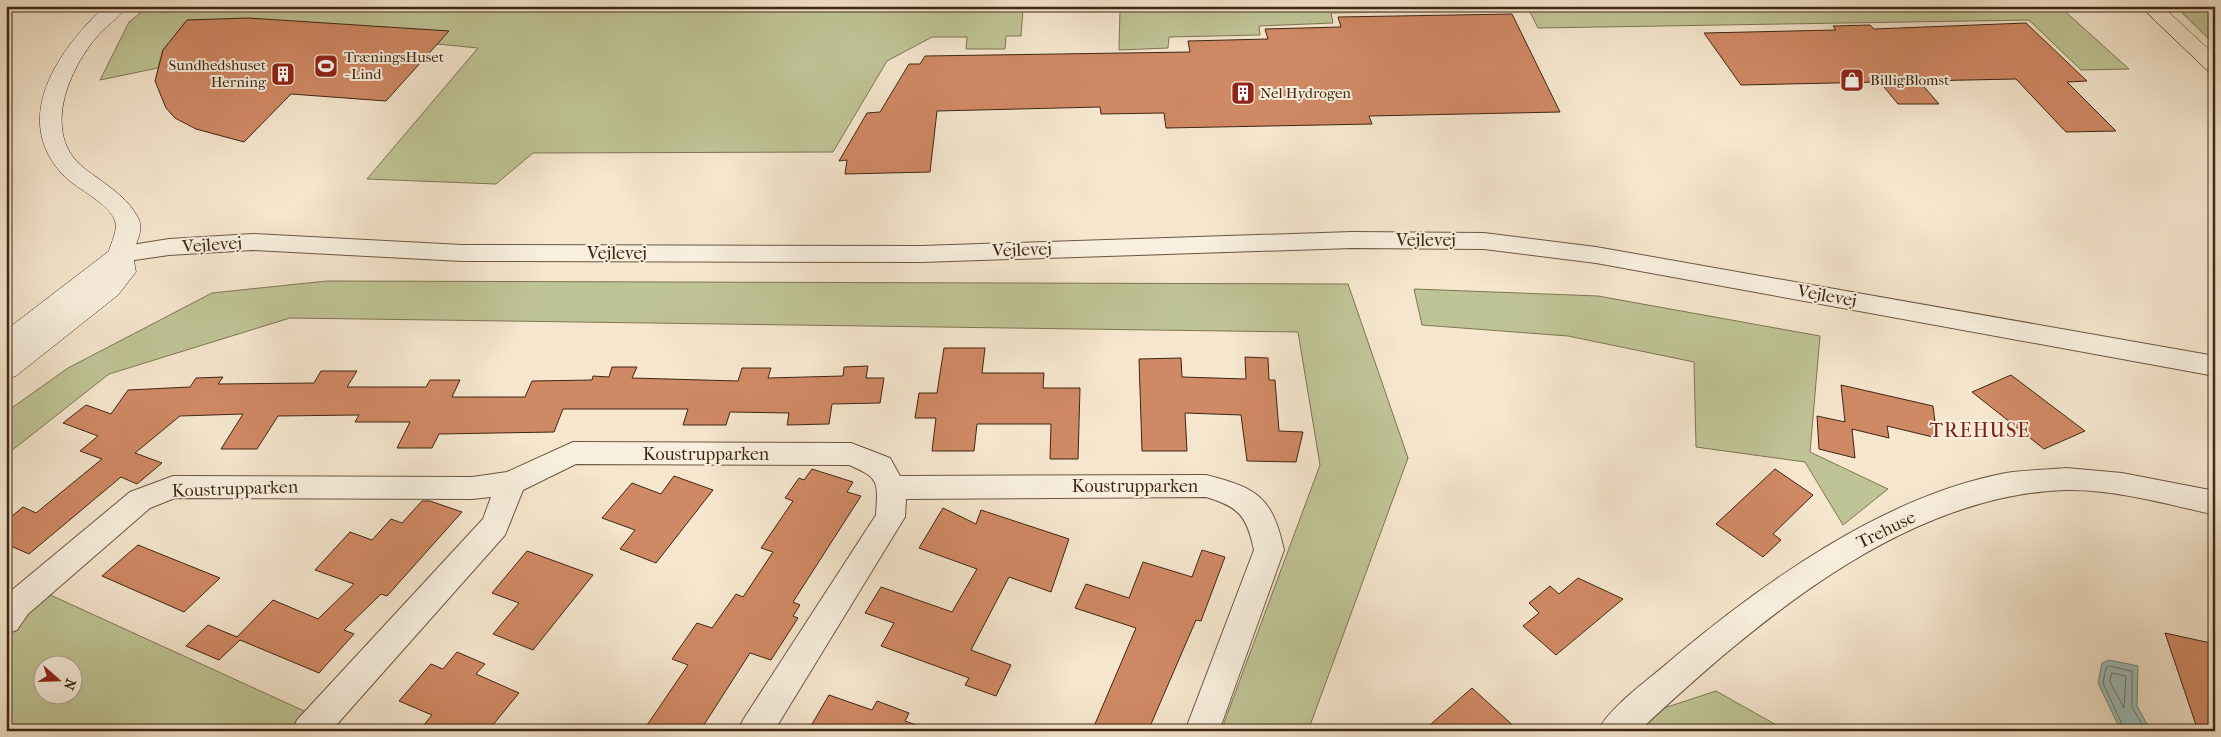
<svg xmlns="http://www.w3.org/2000/svg" width="2221" height="737" font-family="'IM FELL French Canon',serif">
<style>
.green{fill:#bfc496;stroke:#7f7554;fill-rule:evenodd}
.water{fill:#9cbfba;stroke:#778277}
.lines{fill:none;stroke-linecap:round;stroke-linejoin:round}
.shore{stroke:#6e7266;stroke-width:1}
.building{fill:#d08965;stroke:#3f2613}
.street-casing{stroke:#6c5642;stroke-width:2}
.secondary-casing{stroke:#3f2613;stroke-width:1}
.highway-casing{stroke:#3f2613;stroke-width:1}
.street{fill:#f8efde;fill-rule:evenodd}
.secondary{fill:#f8efde;fill-rule:evenodd}
.highway{fill:#f5e6cd;fill-rule:evenodd}
.labels{text-anchor:middle;dominant-baseline:central;stroke-width:4;stroke-linejoin:round;paint-order:stroke}
.far-poi-label{font-size:15px;fill:#3f2613;stroke:#f8efde;text-anchor:start}
.street-label{font-size:18px;fill:#3f2613;stroke:#f8efde}
.quarter-label{font-size:20px;letter-spacing:1px;fill:#7a1f14;stroke:#f8efde}
</style>
<rect width="100%" height="100%" fill="#f5e6cd"/>
<filter id="stains"><feTurbulence type="fractalNoise" baseFrequency=".004" numOctaves="4"/><feColorMatrix values="0 0 0 0 .2 0 0 0 0 .09 0 0 0 0 .02 0 0 0 .5 -.17"/></filter>
<radialGradient id="worn" r=".72"><stop offset=".6" stop-color="#630" stop-opacity="0"/><stop offset="1" stop-color="#630" stop-opacity=".3"/></radialGradient>
<!-- green -->
<g class="green">
<polygon points="149,6 626,6 628,8 1023,9 1021,36 1006,36 1005,49 966,49 967,37 932,37 887,61 833,152 533,153 496,184 367,179 478,48 437,44 448,31 187,20 163,50 158,68 100,80 129,22"/>
<polygon points="1206,6 2059,6 2129,69 2081,70 2029,20 1538,28 1530,12 1518,10 1331,13 1333,23 1259,26 1260,35 1169,37 1168,48 1119,50 1120,9"/>
<polygon points="2175,6 2215,6 2215,45"/>
<polygon points="327,281 1348,284 1408,458 1308,731 1221,731 1320,465 1298,332 290,318 109,374 6,455 6,412 68,368 212,293"/>
<polygon points="1414,289 1598,296 1820,336 1810,452 1888,489 1843,525 1805,462 1696,447 1694,362 1568,336 1422,325"/>
<path d="M46,593L315,716L301,731H6V639L31,607ZM42,664H72V694H42Z"/>
<polygon points="1716,691 1787,731 1635,731 1655,711"/>
</g>
<!-- water -->
<polygon class="water" points="2109,660 2138,666 2137,706 2151,731 2121,731 2098,683 2102,663"/>
<g class="lines">
<!-- shore -->
<g class="shore">
<polygon points="2112,673 2126,676 2124,708 2110,682"/>
<polyline points="2125,731 2103,683 2106,668 2109,666 2132,671 2132,707 2146,731"/>
</g>
</g>
<!-- building -->
<g class="building">
<polygon points="1512,14 1560,112 1369,116 1372,124 1166,128 1164,113 1101,114 1100,107 937,111 930,172 845,174 847,160 839,161 867,113 880,112 909,64 920,64 925,56 1190,52 1188,41 1268,39 1265,29 1341,27 1338,17"/>
<polygon points="248,18 449,31 386,101 291,94 244,142 196,129 175,118 166,108 155,81 163,50 187,20"/>
<polygon points="2026,23 2087,81 2067,82 2116,131 2066,132 2016,79 1919,81 1939,104 1898,104 1880,82 1741,85 1704,33 1836,30 1833,26 1870,25 1874,29"/>
<polygon points="944,348 985,348 982,373 1044,373 1043,388 1080,388 1078,459 1050,459 1051,424 977,424 974,451 932,451 936,418 915,418 919,393 937,393"/>
<polygon points="1245,357 1268,358 1269,380 1275,380 1279,431 1303,432 1296,462 1247,461 1241,415 1185,413 1187,451 1142,451 1139,359 1181,358 1182,377 1246,379"/>
<polygon points="868,366 866,378 884,378 880,403 832,404 829,424 787,425 789,413 730,412 726,425 683,425 688,409 563,409 554,432 439,434 432,448 397,448 410,422 355,422 359,415 278,416 257,449 221,449 243,414 180,416 135,453 162,463 137,484 121,477 29,554 6,544 6,521 23,507 36,513 102,459 80,451 98,436 63,423 86,405 111,414 128,390 190,387 196,378 223,377 218,384 314,383 321,371 357,371 347,387 426,387 430,380 460,380 452,397 525,397 532,381 592,380 593,376 609,377 612,367 637,367 632,378 738,381 742,368 771,368 768,378 843,376 844,367"/>
<polygon points="2011,375 2085,431 2044,449 1972,392"/>
<polygon points="1841,385 1933,406 1937,438 1887,426 1889,438 1852,429 1855,458 1819,449 1817,416 1845,422"/>
<polygon points="812,469 853,482 847,492 861,496 793,602 800,605 793,616 798,618 771,660 750,653 700,731 643,731 688,665 672,659 697,623 712,628 736,594 743,597 773,552 761,548 793,501 785,498 799,478 804,480"/>
<polygon points="1775,469 1813,495 1773,534 1781,540 1763,557 1716,524"/>
<polygon points="674,476 713,490 656,563 620,549 635,530 602,518 632,483 661,494"/>
<polygon points="422,501 430,501 462,512 387,596 381,594 344,630 354,634 319,673 240,640 219,660 186,646 208,625 237,637 273,600 318,619 354,584 315,570 350,532 372,540 391,519 402,523"/>
<polygon points="943,508 976,524 981,510 1069,539 1051,592 1009,577 971,650 1011,665 996,696 965,685 969,678 881,646 894,623 865,613 881,587 952,612 977,569 919,548"/>
<polygon points="138,545 220,578 184,612 102,576"/>
<polygon points="1202,550 1225,557 1201,621 1196,620 1148,731 1092,731 1136,628 1075,608 1086,584 1129,598 1143,562 1192,577"/>
<polygon points="527,551 593,575 533,650 493,634 519,603 492,593"/>
<polygon points="1578,578 1623,599 1556,655 1523,626 1539,613 1529,603 1550,586 1559,594"/>
<polygon points="2165,633 2215,644 2215,731 2198,731"/>
<polygon points="457,652 485,664 476,674 519,693 488,731 419,731 432,715 399,701 431,664 443,669"/>
<polygon points="1472,688 1519,731 1423,731"/>
<polygon points="829,695 872,710 877,701 909,713 905,721 922,727 922,731 808,731"/>
</g>
<g class="lines">
<!-- street casing -->
<g class="street-casing">
<g id="street">
<polygon points="1352,232 1484,233 1596,247 2215,356 2215,376 1596,263 1484,249 1352,248 922,262 462,261 253,250 169,255 121,262 113,260 109,254 113,248 169,239 253,234 462,245 922,246"/>
<path d="M573,442L851,443L890,458L900,476L1206,475C1257,488 1272,496 1284,550L1219,731H1185L1254,550C1247,516 1239,507 1206,497L906,499L905,517L900,525L774,731H738L743,720L876,515C878,482 880,478 849,465L576,464L523,490L505,535L331,731H292L297,720L483,519L491,497L472,499L175,498L150,508L28,614L17,630L6,634V595L130,492L173,476L472,477L507,472Z"/>
<path d="M2066,468L2122,473L2215,491V515C2167,504 2115,489 2065,490C1901,496 1754,624 1639,731H1598C1609,707 1651,678 1671,660C1764,582 1884,496 2006,473C2025,470 2046,470 2066,468Z"/>
</g>
</g>
<!-- secondary casing -->
<g class="secondary-casing">
<path id="secondary" d="M105,6H127C118,19 104,27 95,39C67,73 42,135 84,168C103,183 129,197 139,220C144,231 135,243 134,253C133,259 135,266 136,272L118,295L16,376L6,379V330L109,251C111,242 118,231 115,221C110,204 77,189 64,176C9,119 59,49 105,6Z"/>
</g>
<!-- highway casing -->
<g class="highway-casing">
<polygon id="highway" points="2140,6 2162,6 2215,55 2215,73 2208,71"/>
</g>
<!-- street -->
<use href="#street" class="street"/>
<!-- secondary -->
<use href="#secondary" class="secondary"/>
<!-- highway -->
<use href="#highway" class="highway"/>
</g>
<!-- icons -->
<defs>
<g id="stadium-square" transform="scale(1.25)"><rect x="-9" y="-9" width="18" height="18" rx="4" fill="#8f2418" stroke="#f8efde"/><path d="M0-5a6.5 5 0 1 0 0 10a6.5 5 0 1 0 0-10ZM-3.5-1.8h7v3.6h-7Z" fill="#fff"/></g>
<g id="building-square" transform="scale(1.25)"><rect x="-9" y="-9" width="18" height="18" rx="4" fill="#8f2418" stroke="#f8efde"/><path d="M-4-6H4V6H1V3H-1V6H-4ZM-2.5-4.3h1.7v1.8h-1.7ZM.8-4.3h1.7v1.8H.8ZM-2.5-1h1.7V.8h-1.7ZM.8-1h1.7V.8H.8Z" fill="#fff"/></g>
<g id="shop-square" transform="scale(1.25)"><rect x="-9" y="-9" width="18" height="18" rx="4" fill="#8f2418" stroke="#f8efde"/><path d="M-5-2.5h2.3a2.7 3.5 0 0 1 5.4 0H5L5.5 6h-11ZM-1.5-2.5h3a1.5 2.3 0 0 0-3 0Z" fill="#fff"/></g>
</defs>
<g fill-rule="evenodd">
<use href="#stadium-square" x="326" y="66"/>
<use href="#building-square" x="283" y="74"/>
<use href="#shop-square" x="1852" y="80"/>
<use href="#building-square" x="1243" y="93"/>
</g>
<g class="labels">
<!-- far-poi labels -->
<g class="far-poi-label">
<text x="344" y="57">TræningsHuset<tspan x="344" dy="17">- Lind</tspan></text>
<text x="266" y="65" text-anchor="end">Sundhedshuset<tspan x="266" dy="17">Herning</tspan></text>
<text x="1870" y="80">BilligBlomst</text>
<text x="1260" y="93">Nel Hydrogen</text>
</g>
<!-- street labels -->
<g class="street-label">
<text x="1426" y="240">Vejlevej</text>
<text transform="translate(212 245) rotate(-4)">Vejlevej</text>
<text transform="translate(1022 250) rotate(-2)">Vejlevej</text>
<text x="617" y="253">Vejlevej</text>
<text transform="translate(1827 296) rotate(10)">Vejlevej</text>
<text x="706" y="454">Koustrupparken</text>
<text x="1135" y="486">Koustrupparken</text>
<text transform="translate(235 489) rotate(-2)">Koustrupparken</text>
<text transform="translate(1886 530) rotate(-26)">Trehuse</text>
</g>
<!-- quarter labels -->
<g class="quarter-label">
<text x="1980" y="430">TREHUSE</text>
</g>
</g>
<!-- margin -->
<rect width="2221" height="737" fill="none" stroke="#f5e6cd" stroke-width="25"/>
<rect x="8" y="8" width="2206" height="722" fill="none" stroke="#3f2613" stroke-width="2.5"/>
<rect x="12" y="12" width="2196" height="712" fill="none" stroke="#3f2613"/>
<!-- north arrow -->
<g transform="translate(58 680) rotate(110)"><circle r="24" fill="#f8efde" stroke="#ae9f8d"/>
<path d="M0-4L9 19L0 12L-9 19Z" fill="#8f2418"/>
<text y="-8" font-size="14" font-weight="bold" text-anchor="middle" fill="#3f2613">N</text>
</g>
<rect width="100%" height="100%" filter="url(#stains)"/>
<rect width="100%" height="100%" fill="url(#worn)"/>
</svg>
